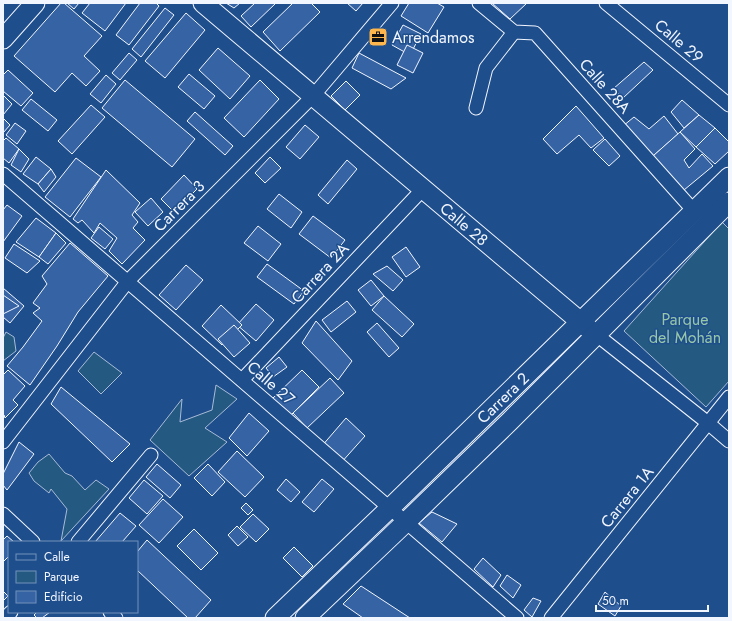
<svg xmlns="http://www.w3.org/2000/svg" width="732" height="621" font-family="Jost,sans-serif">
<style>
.green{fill:#245a82;stroke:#a8bbd7}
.building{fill:#3563a3;stroke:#f2f6ff}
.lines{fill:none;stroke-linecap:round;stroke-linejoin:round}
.street-casing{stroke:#f2f6ff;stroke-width:15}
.secondary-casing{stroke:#f2f6ff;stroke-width:21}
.street{stroke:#1f4e8c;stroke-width:13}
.secondary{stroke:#1f4e8c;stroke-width:19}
.labels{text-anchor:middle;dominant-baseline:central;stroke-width:3;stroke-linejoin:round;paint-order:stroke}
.poi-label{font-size:16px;fill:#f2f6ff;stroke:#1f4e8c;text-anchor:start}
.street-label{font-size:16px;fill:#f2f6ff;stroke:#1f4e8c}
.park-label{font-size:16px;fill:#97c8a6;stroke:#1f4e8c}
</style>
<rect width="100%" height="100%" fill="#1f4e8c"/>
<!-- green -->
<g class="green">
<polygon points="722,222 729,229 729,381 706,407 624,331"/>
<polygon points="6,332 14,337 16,351 3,361 3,338"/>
<polygon points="94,352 122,373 101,394 78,371"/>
<polygon points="216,385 237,399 205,428 227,442 189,476 150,440 182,399 180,422 212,410"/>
<polygon points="49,454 65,473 72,476 85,490 96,480 109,489 61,541 67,509 51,489 49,493 34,481 29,473 38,462"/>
</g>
<!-- building -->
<g class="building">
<polygon points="61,3 64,3 102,36 84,56 100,71 86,86 72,73 55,92 14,56"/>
<polygon points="67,3 79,3 74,9"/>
<polygon points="90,3 126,3 105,31 82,13"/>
<polygon points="140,3 156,3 159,6 129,45 116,35"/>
<polygon points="226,3 240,3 234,8"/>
<polygon points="255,3 276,3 251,27 241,16"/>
<polygon points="293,3 311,3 320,12 280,51 263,32"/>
<polygon points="347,3 363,3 356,11"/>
<polygon points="409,3 437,3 444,7 428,33 401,16"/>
<polygon points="492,3 527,3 510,19"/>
<polygon points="165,8 174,15 141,57 132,49"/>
<polygon points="186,13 205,30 165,78 145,61"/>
<polygon points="403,25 421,34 410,55 392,45"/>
<polygon points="407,45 423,53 413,73 397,65"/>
<polygon points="218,48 250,76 230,99 199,70"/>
<polygon points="129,53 137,60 120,80 112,73"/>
<polygon points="359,53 406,78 391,89 352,68"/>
<polygon points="644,62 653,70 623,98 613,89"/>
<polygon points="8,70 33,93 21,106 3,91 3,75"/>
<polygon points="189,74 215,96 204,109 178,87"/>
<polygon points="106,75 116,84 101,103 90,94"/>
<polygon points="125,80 195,139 172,167 102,108"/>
<polygon points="260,80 279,99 244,137 224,118"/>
<polygon points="346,81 360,95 345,110 331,96"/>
<polygon points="3,95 12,104 3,115"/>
<polygon points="31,99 57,120 48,131 22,110"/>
<polygon points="682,100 699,115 684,128 671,112"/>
<polygon points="91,105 105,117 72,154 58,141"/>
<polygon points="576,106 604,138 591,148 579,135 557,154 543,139"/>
<polygon points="195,112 233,146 225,155 187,121"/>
<polygon points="699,115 715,128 696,147 680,132"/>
<polygon points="664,116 678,134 653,156 623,126 634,117 649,129"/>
<polygon points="3,118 10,125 3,133"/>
<polygon points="15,123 26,131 17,144 6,135"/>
<polygon points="305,125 319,137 300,159 286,147"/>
<polygon points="715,128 729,142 729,151 715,164 696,147"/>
<polygon points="680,132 695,149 684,160 689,168 702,154 713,166 684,190 653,156"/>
<polygon points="6,138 19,149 9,163 3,158 3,141"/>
<polygon points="605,139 620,156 609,166 593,150"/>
<polygon points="19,149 29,159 21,172 11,165"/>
<polygon points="36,157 51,169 38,184 23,174"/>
<polygon points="270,157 281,168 265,183 255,173"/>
<polygon points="76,158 101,177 70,217 45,197"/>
<polygon points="347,160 357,169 328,204 318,195"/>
<polygon points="51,169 56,177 44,192 38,184"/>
<polygon points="106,170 140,203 132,215 138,222 133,228 145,240 122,264 109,251 117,238 100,223 94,233 82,220 78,223 73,219"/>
<polygon points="184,175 197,189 174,212 161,199"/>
<polygon points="279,194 302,212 291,228 267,209"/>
<polygon points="151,198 163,212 148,226 135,212"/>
<polygon points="7,205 22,216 3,242 3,210"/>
<polygon points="313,216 345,240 331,258 299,234"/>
<polygon points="36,218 56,233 39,257 16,242"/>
<polygon points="258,226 281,244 268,261 244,243"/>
<polygon points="99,227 113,239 105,249 91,238"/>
<polygon points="56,233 66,243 48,264 39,257"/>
<polygon points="70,243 108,276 78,312 57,346 30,385 7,366 23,347 42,321 33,313 40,308 33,303 47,284 42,276"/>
<polygon points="14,244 40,261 27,273 5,258"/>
<polygon points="406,247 420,267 406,277 392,257"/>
<polygon points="267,264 304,291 294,304 257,277"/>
<polygon points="186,265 203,280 176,310 159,295"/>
<polygon points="387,266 403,280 393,291 373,274"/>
<polygon points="371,280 384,296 371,306 358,290"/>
<polygon points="3,288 24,306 10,323 3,317"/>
<polygon points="3,295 19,306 3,314"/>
<polygon points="384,296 414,324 402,337 372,310"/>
<polygon points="347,301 356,312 331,332 322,320"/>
<polygon points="256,304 274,320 256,341 237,325"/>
<polygon points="221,305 242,325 222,345 202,326"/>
<polygon points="316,321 352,361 338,380 302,343"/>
<polygon points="377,323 399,348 389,357 367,332"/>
<polygon points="234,325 250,343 234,357 218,339"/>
<polygon points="279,357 287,367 273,377 266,368"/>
<polygon points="8,370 25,386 13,400 18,405 5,418 4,415 3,417 3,375"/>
<polygon points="302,370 319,387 289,417 272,399"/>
<polygon points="330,378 344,393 307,428 293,413"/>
<polygon points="61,387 130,444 112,462 51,404"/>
<polygon points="249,413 269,431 247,456 229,438"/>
<polygon points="346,418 365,436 340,464 321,447"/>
<polygon points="19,442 34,454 7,490 3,485 3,474"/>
<polygon points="237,451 264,477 245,497 218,472"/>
<polygon points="157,464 181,485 170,498 146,477"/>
<polygon points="208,464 225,482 212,496 194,478"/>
<polygon points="286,479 300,492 291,502 277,490"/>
<polygon points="322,479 334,489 314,512 302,502"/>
<polygon points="144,480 163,496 147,514 129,498"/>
<polygon points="163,499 183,517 159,543 139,525"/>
<polygon points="246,503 253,510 248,515 241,508"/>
<polygon points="432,512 457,524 442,542 419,523"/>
<polygon points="120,513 136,526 122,542 95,542"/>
<polygon points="253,514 269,529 256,542 240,527"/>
<polygon points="237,526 248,537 238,546 228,535"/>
<polygon points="194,529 218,553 201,570 177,546"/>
<polygon points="7,536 14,542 9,542 9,556 3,562 3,540"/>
<polygon points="147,540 211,600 195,618 188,618 137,570 137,552"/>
<polygon points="294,547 313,566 302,577 283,558"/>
<polygon points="483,558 501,575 493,587 474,569"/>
<polygon points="507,575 521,585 513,598 500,586"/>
<polygon points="361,586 410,618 363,618 343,604"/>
<polygon points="3,591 8,596 3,601"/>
<polygon points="605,592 621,606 615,616 598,604"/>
<polygon points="533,598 541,601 532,617 524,610"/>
<polygon points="37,612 50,612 42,618 37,618 34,615"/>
</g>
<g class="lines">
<!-- street casing -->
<g class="street-casing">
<g id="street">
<polyline points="479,3 514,32 535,33 694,211"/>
<polyline points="606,3 729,105"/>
<polyline points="476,108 486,68 514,32"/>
<polyline points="3,174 517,618"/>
<polyline points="597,335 708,423 729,441"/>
<polyline points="242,380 423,189"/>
<polyline points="3,442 128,281 313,96 392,3"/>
<polyline points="3,514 33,542"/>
<polyline points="78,542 151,455"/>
<polyline points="110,612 116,618"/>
<polyline points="5,618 11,612"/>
<polyline points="551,618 729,397"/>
</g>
</g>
<!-- secondary casing -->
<g class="secondary-casing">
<g id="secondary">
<polyline points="203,3 589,329"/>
<polyline points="3,39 35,3"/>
<polyline points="275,618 390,508 729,177"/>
<polyline points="305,618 406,522 510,421 729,202"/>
</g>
</g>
<!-- street -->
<use href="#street" class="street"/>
<!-- secondary -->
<use href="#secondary" class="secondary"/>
</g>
<!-- icons -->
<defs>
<g id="office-square" transform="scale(1)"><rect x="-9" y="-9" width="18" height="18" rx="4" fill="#ffb74d" stroke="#1f4e8c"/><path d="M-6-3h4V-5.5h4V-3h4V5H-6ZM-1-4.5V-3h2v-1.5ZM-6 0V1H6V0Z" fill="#111"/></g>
</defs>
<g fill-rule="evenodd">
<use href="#office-square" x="378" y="37"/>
</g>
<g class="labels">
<!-- poi labels -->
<g class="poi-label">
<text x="392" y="37">Arrendamos</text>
</g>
<!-- street labels -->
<g class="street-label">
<text transform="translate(679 41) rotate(40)">Calle 29</text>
<text transform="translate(605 86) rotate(48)">Calle 28A</text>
<text transform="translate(179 206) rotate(-45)">Carrera 3</text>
<text transform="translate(464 224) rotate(40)">Calle 28</text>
<text transform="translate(320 273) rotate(-47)">Carrera 2A</text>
<text transform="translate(271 383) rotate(41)">Calle 27</text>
<text transform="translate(503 398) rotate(-44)">Carrera 2</text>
<text transform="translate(627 497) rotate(-51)">Carrera 1A</text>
</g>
<!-- park labels -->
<g class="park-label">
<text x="685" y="319">Parque<tspan x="685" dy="18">del Mohán</tspan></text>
</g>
</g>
<!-- border -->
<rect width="732" height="621" fill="none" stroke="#f2f6ff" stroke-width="8"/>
<!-- legend -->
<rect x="8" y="541" width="130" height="72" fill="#1f4e8c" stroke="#7391ba"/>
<rect x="16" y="554" width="20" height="6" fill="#1f4e8c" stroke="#7391ba"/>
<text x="44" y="561" font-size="12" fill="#f2f6ff">Calle</text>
<rect x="16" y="571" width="20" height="12" fill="#245a82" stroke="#7391ba"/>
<text x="44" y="581" font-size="12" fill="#f2f6ff">Parque</text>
<rect x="16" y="591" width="20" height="12" fill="#3563a3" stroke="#7391ba"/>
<text x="44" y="601" font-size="12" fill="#f2f6ff">Edificio</text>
<!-- scale -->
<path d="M596 605v6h112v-6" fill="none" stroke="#f2f6ff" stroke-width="2"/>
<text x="602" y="605" font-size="12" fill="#f2f6ff" stroke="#1f4e8c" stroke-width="3" paint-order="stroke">50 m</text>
</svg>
